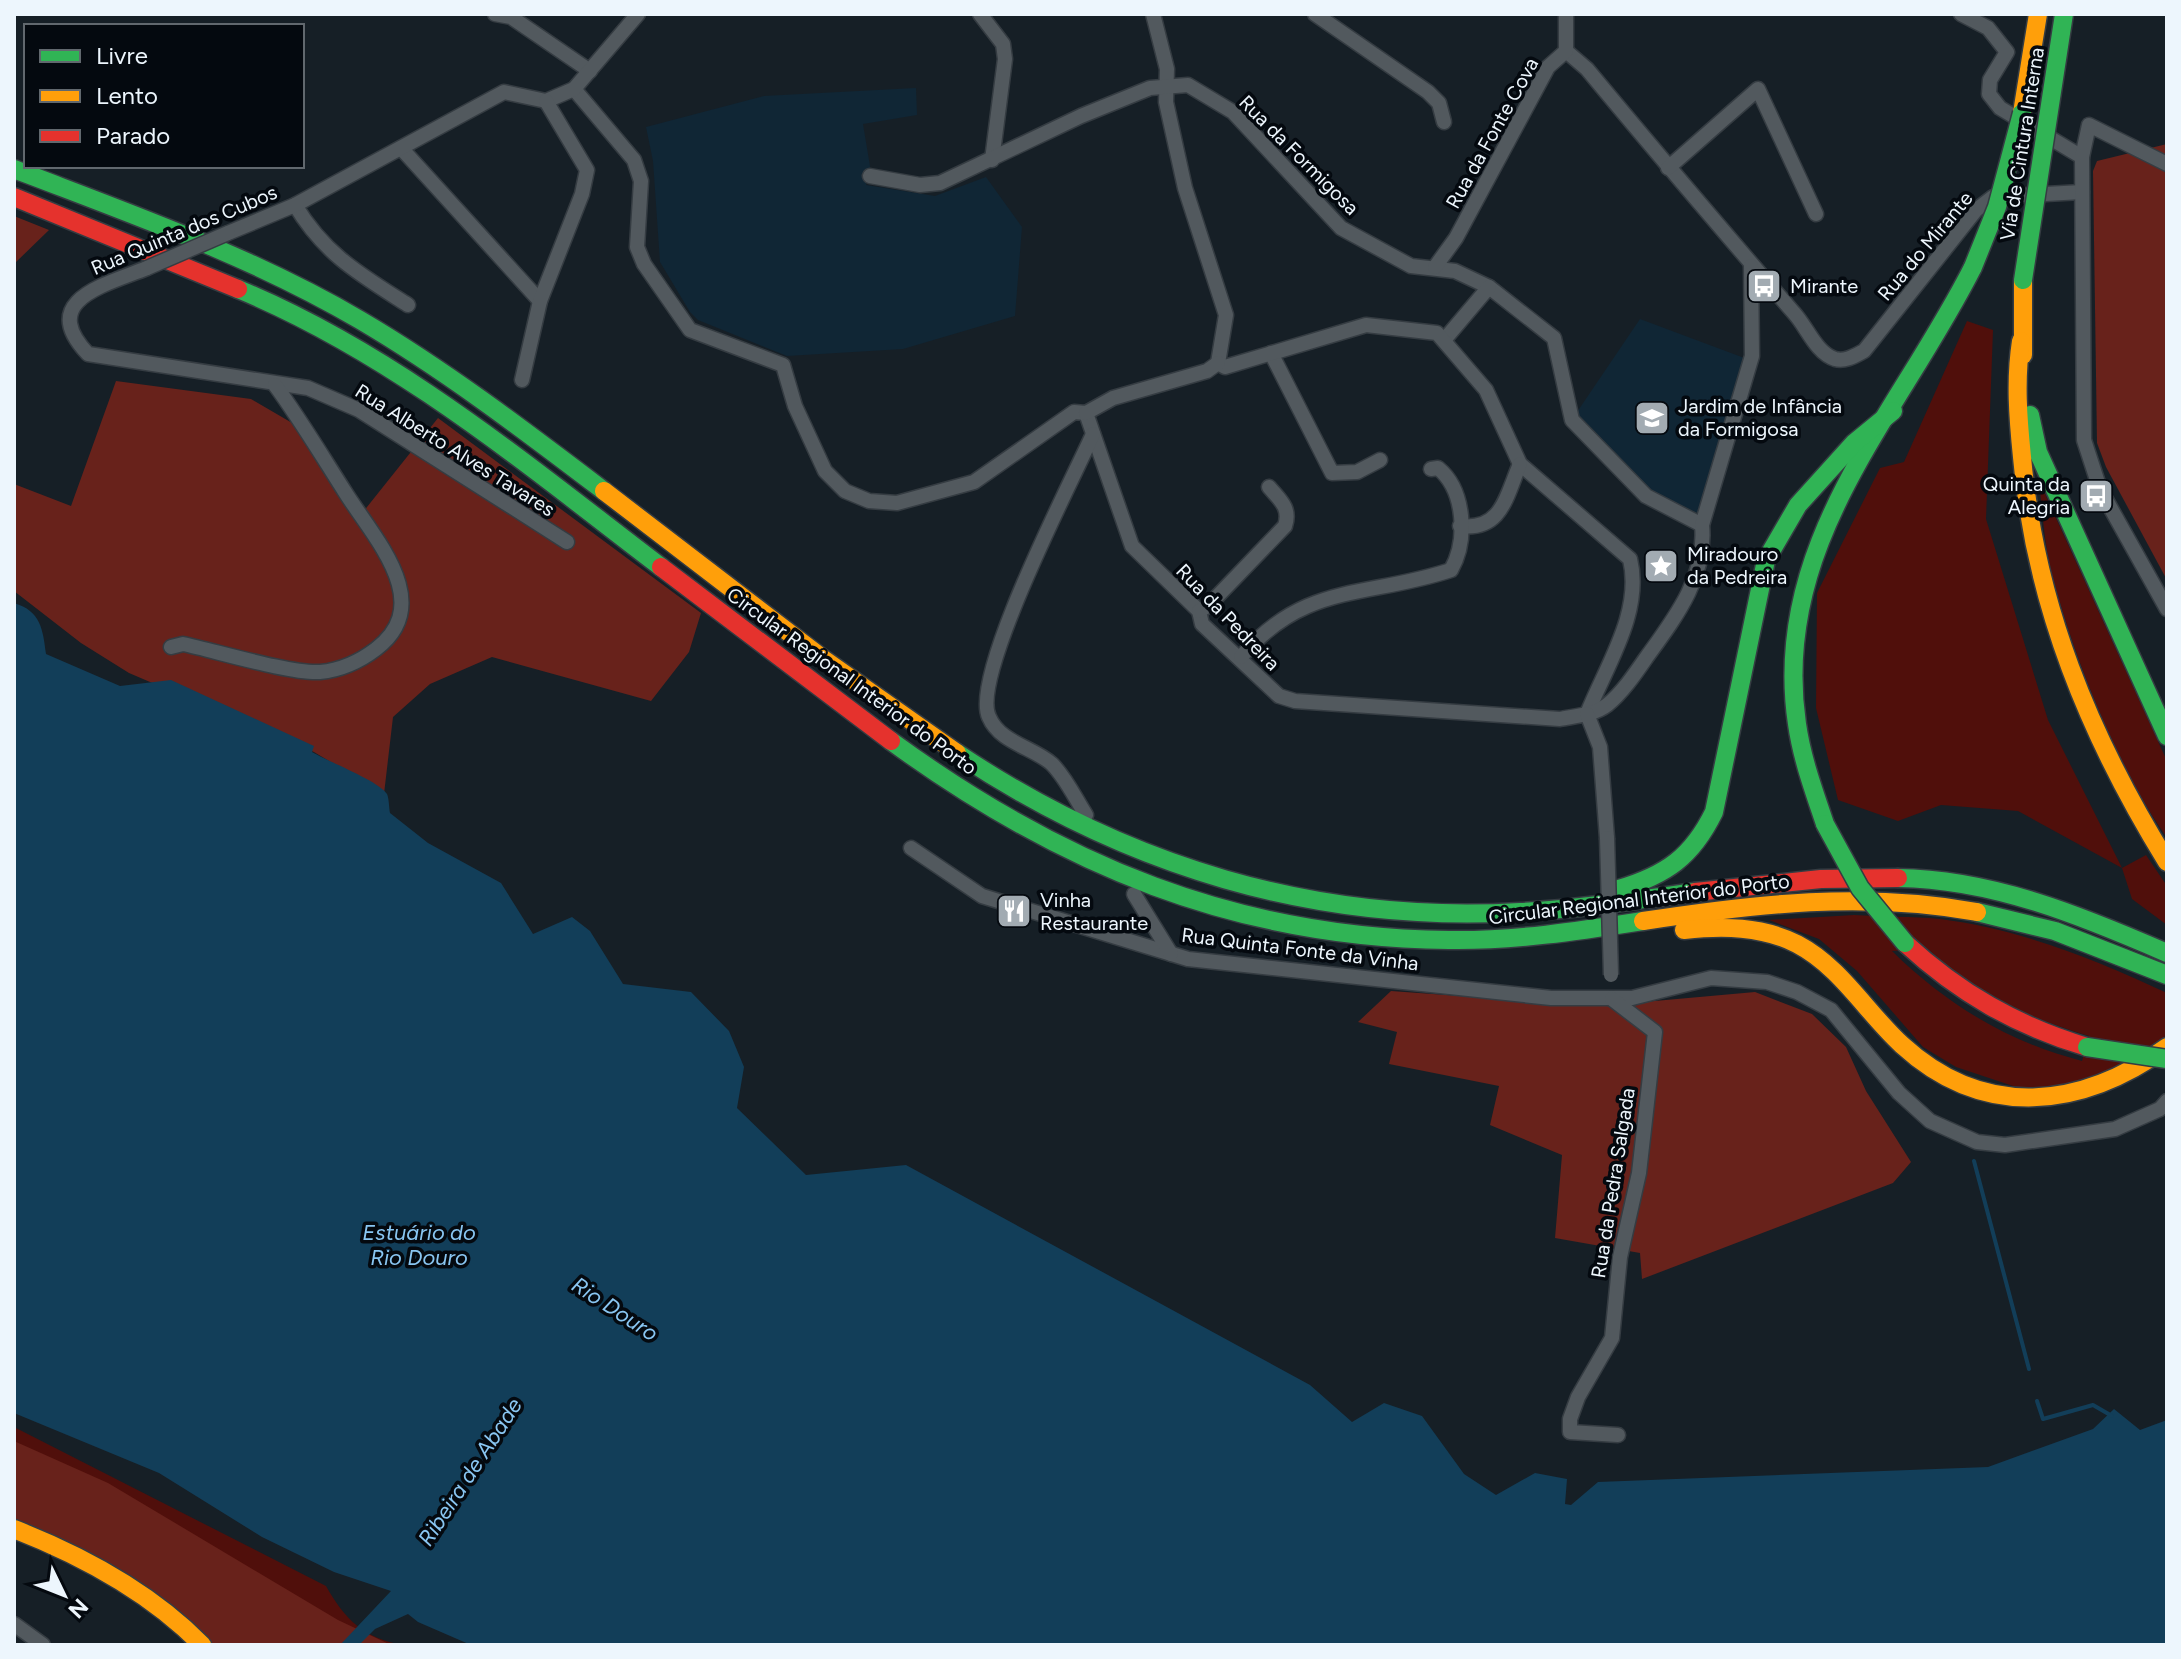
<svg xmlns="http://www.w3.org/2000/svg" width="2181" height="1659" font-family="Figtree,sans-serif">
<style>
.built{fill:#102635}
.green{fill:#500f0b;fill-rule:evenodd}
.forest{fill:#68221b}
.water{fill:#123e59}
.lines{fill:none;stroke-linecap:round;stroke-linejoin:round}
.stream{stroke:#123e59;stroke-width:4}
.street-casing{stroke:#353c42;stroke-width:17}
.fast-casing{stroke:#353c42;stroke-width:21}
.slow-casing{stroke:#353c42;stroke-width:21}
.jam-casing{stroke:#353c42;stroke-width:21}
.street{stroke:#52595e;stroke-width:14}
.fast{stroke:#30b455;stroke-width:18}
.slow{stroke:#ff9f0a;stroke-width:18}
.jam{stroke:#e5322d;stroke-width:18}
.street-bridge-casing{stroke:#353c42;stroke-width:17;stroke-linecap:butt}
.fast-bridge-casing{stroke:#353c42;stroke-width:21;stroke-linecap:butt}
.street-bridge{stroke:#52595e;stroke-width:14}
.fast-bridge{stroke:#30b455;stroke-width:18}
.labels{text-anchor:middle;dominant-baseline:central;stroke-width:7;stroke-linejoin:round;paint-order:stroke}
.street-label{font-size:20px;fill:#edf6fd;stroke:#04090f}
.poi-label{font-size:20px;fill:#edf6fd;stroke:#04090f;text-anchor:start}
.water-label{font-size:22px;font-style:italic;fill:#89c6f2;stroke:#04090f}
</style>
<rect width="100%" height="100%" fill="#161f26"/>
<!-- built -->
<g class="built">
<polygon points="916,88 917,115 863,124 870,166 866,185 935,196 986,177 1022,227 1015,316 903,349 787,356 698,320 690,312 660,262 653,161 646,127 764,96"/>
<polygon points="1640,319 1747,359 1700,514 1654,496 1575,415"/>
</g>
<!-- green -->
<g class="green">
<polygon points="1967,321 1993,330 1986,519 2048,720 2122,868 2146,855 2167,886 2167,925 2132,899 2122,868 2018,811 1941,805 1898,821 1838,800 1816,708 1817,593 1880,468 1904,462"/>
<path d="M2039,481L2167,761V838C2117,767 2071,651 2050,566C2044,539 2042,509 2039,481Z"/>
<path d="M1854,915C1882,917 1912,916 1940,919C2019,929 2095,959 2167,993V1035L2117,1072L2072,1084L2025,1090L1956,1067L1923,1047L1857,971L1819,939L1769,920ZM1928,949C1973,993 2030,1019 2089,1036L2082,1061C2008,1042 1946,1004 1892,951Z"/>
<path d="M14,1427L326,1586C345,1620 365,1639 404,1645H223L14,1515Z"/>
</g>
<!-- forest -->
<g class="forest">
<polygon points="2167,144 2167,580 2106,467 2097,443 2093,171 2097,161"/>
<polygon points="14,216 49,230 14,264"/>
<polygon points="116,381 251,399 299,427 363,512 438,418 701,613 689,652 651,701 492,657 430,684 393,717 384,794 314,752 129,673 81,643 14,591 14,484 71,506"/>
<polygon points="1391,991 1599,1006 1755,992 1812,1014 1846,1047 1866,1091 1911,1162 1893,1183 1642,1279 1640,1253 1555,1238 1562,1155 1490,1125 1499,1086 1389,1064 1397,1032 1358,1022"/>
<polygon points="14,1441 108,1483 338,1620 391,1645 209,1645 14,1528"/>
</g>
<!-- water -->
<path class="water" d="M14,603C41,611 43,630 46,654L120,686L171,680L314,746L312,752C329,762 379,781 387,794C389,798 389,808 390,813L428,843L501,883L533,934L572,917L590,931L623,984L691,992L729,1031L744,1067L737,1108L806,1175L906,1165L1310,1385L1352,1422L1384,1403L1422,1416L1464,1474L1496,1495L1535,1473L1567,1479L1565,1504L1571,1505L1598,1482L1988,1467L2093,1429L2114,1409L2140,1430L2167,1420V1645H471L418,1622L408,1614L375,1629L359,1645H340L391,1591L334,1572L262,1537L159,1473L14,1413Z"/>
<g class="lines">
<!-- stream -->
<g class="stream">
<polyline points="1974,1161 2029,1369"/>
<polyline points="2037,1401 2043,1419 2093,1405 2112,1416"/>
</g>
<!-- street casing -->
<g class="street-casing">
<g id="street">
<polyline points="495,14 511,17 590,71"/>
<polyline points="980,14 1003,44 1005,59 992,160"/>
<polyline points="1153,14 1167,69 1166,102 1185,188 1226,315 1218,363"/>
<polyline points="1315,14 1428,92 1439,103 1444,122"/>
<polyline points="1961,14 1988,28 2007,52 1990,80 1989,94 2000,108 2082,157"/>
<path d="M1566,51L1587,69C1655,151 1724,232 1794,313C1807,327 1816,353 1835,359C1846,362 1856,355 1864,351L1976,210L1993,197L2082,192"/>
<polyline points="574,89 634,160 641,181 637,247 644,264 690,330 783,365 795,406 825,471 845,491 869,501 897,503 974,482 1074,412 1086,413"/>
<polyline points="401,148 540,301"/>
<polyline points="2167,164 2089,125 2082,157 2084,440 2100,489 2167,609"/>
<polyline points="1668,168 1758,89 1816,214"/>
<polyline points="870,176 920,185 940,183 1081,116 1150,88 1188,85 1233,112 1341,228 1411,266 1455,271 1489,287 1554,338 1572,420 1646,496 1702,525"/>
<path d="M295,205C325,255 361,275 408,305"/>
<polyline points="228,233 295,205 504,92 546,101 574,89 638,14"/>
<polyline points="1435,267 1456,238 1548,67 1566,51 1566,14"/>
<path d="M147,268C105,285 37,300 88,354L308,388L359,410L567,542"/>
<polyline points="1445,339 1489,287"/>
<polyline points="1271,353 1332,473 1357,472 1380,460"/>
<path d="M1218,363L1225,367L1366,325L1437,333L1486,390L1520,464L1630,559C1643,612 1606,666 1587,714"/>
<polyline points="522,380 540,301 582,194 587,170 546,101"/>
<path d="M1086,413L1132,546L1199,611L1202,624L1279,696L1295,701L1560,719C1575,716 1594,715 1607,705C1622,693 1635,674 1646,658C1675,618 1707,577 1702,525L1752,356L1751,266"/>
<polyline points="1086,413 1113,398 1207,371 1218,363"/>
<path d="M1460,526C1502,531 1506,496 1520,464"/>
<path d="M1199,611L1208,606L1285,526C1291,508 1280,500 1269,487"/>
<path d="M171,647L183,644C216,651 291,674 320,672C342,670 359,662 376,649C437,603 373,537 345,492C322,456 300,419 275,385"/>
<path d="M1241,657C1304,582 1367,598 1451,570C1468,540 1465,490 1438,468L1431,469"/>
<polyline points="1587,714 1600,747 1607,838"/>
<path d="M1086,815C1075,798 1066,778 1052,764C1033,747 1000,743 989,717C970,677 1072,481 1093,434"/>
<polyline points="911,848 982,896 1188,959 1551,998 1632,998 1711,978 1767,982 1797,992 1831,1010 1899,1093 1930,1121 1977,1142 2005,1145 2115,1129 2160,1109 2167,1101"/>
<polyline points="1134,894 1171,954"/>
<polyline points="1612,999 1655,1032 1639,1173 1620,1257 1612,1338 1578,1397 1570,1419 1570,1432 1618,1435"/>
<polyline points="14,1624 43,1645"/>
</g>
</g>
<!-- fast casing -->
<g class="fast-casing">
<g id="fast">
<path d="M14,169C131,214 251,256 360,320C445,370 525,431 604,491"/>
<path d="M238,289C395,354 527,465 661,567"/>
<polyline points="2030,415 2038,452 2167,736"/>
<path d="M891,741C1061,865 1236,938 1449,940C1514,941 1579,931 1643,921"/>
<path d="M957,753C1126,866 1315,924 1520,912C1578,909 1637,900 1695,892"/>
<path d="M1825,824C1814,791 1802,759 1797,724C1770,543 1898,416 1973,267"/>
<path d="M1898,878C1992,879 2082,916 2167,953"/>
<path d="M1619,889C1666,875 1692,857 1714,812L1766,560L1798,505L1854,443L1893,411"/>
<polyline points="1977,912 2055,931 2167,975"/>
</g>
</g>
<!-- slow casing -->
<g class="slow-casing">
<g id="slow">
<polyline points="2022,113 2038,14"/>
<polyline points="2023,280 2023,355"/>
<path d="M2021,341C2015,380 2018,418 2022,457C2035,605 2090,737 2167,862"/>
<polyline points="604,491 822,658 957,753"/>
<path d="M1643,921C1754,904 1865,891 1977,912"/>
<path d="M1684,930C1722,926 1762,926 1797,944C1841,967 1866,1012 1902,1045C1984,1120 2081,1109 2167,1047"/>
<path d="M14,1529C83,1556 150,1592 202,1645"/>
</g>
</g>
<!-- jam casing -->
<g class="jam-casing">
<g id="jam">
<polyline points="14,197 238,289"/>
<polyline points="661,567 891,741"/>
<polyline points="1695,892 1821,879 1898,878"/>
<path d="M1905,943C1959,993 2017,1026 2087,1047"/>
</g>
</g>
<!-- street -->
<use href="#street" class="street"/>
<!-- fast -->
<use href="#fast" class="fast"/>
<!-- slow -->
<use href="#slow" class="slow"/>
<!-- jam -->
<use href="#jam" class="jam"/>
<!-- street-bridge casing -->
<g class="street-bridge-casing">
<g id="street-bridge">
<polyline points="147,268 228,233"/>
<polyline points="1607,838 1611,975"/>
</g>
</g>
<!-- fast-bridge casing -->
<g class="fast-bridge-casing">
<g id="fast-bridge">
<polyline points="1973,267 1997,207 2022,113"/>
<polyline points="2023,280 2064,14"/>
<polyline points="1825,824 1860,888 1905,943"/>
<polyline points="2087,1047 2167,1059"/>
</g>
</g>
<!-- street-bridge -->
<use href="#street-bridge" class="street-bridge"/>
<!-- fast-bridge -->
<use href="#fast-bridge" class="fast-bridge"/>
</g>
<!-- icons -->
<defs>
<g id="bus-square" transform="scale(1.8)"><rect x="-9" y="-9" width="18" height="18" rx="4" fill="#a2abb2" stroke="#04090f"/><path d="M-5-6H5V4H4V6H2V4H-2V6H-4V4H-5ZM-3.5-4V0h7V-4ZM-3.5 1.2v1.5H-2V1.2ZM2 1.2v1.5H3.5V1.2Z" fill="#fff"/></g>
<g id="school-square" transform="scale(1.8)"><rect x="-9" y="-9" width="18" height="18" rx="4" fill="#a2abb2" stroke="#04090f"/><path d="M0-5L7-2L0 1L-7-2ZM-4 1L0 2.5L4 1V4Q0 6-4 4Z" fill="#fff"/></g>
<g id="sight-square" transform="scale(1.8)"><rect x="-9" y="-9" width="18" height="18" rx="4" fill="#a2abb2" stroke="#04090f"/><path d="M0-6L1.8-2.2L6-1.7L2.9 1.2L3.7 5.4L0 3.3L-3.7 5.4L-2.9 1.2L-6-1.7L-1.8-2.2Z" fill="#fff"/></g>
<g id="restaurant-square" transform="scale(1.8)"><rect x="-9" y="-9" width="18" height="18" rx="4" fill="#a2abb2" stroke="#04090f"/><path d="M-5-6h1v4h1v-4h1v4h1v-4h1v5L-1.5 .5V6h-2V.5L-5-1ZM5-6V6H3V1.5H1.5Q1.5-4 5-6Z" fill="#fff"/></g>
</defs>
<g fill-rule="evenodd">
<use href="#bus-square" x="1764" y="286"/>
<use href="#school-square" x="1652" y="418"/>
<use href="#bus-square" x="2096" y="496"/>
<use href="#sight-square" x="1661" y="566"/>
<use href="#restaurant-square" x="1014" y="911"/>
</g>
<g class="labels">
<!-- street labels -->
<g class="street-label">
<text transform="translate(1492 133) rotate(-61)">Rua da Fonte Cova</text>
<text transform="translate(2022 144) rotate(-81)">Via de Cintura Interna</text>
<text transform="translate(1299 155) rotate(45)">Rua da Formigosa</text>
<text transform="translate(184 230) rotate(-23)">Rua Quinta dos Cubos</text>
<text transform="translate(1925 246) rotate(-50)">Rua do Mirante</text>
<text transform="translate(455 450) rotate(32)">Rua Alberto Alves Tavares</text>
<text transform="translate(1228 617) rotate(46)">Rua da Pedreira</text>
<text transform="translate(852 681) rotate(36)">Circular Regional Interior do Porto</text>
<text transform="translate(1639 899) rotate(-7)">Circular Regional Interior do Porto</text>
<text transform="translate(1300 949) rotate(7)">Rua Quinta Fonte da Vinha</text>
<text transform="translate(1613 1183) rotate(-81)">Rua da Pedra Salgada</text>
</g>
<!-- poi labels -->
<g class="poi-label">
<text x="1790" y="286">Mirante</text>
<text x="1678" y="406">Jardim de Infância<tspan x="1678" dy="23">da Formigosa</tspan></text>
<text x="2070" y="484" text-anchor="end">Quinta da<tspan x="2070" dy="23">Alegria</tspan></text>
<text x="1687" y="554">Miradouro<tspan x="1687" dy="23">da Pedreira</tspan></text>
<text x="1040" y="900">Vinha<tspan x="1040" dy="23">Restaurante</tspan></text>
</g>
<!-- water labels -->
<g class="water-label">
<text x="419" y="1232">Estuário do<tspan x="419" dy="25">Rio Douro</tspan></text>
<text transform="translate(615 1309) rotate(33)">Rio Douro</text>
<text transform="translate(470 1472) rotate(-57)">Ribeira de Abade</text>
</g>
</g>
<!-- border -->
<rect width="2181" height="1659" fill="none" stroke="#edf6fd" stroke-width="32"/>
<!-- legend -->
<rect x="24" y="24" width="280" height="144" fill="#04090f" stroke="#61686e" stroke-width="2"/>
<rect x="40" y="50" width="40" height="12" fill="#30b455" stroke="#61686e" stroke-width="2"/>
<text x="96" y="64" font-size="24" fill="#edf6fd">Livre</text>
<rect x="40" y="90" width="40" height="12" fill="#ff9f0a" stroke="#61686e" stroke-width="2"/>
<text x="96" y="104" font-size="24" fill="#edf6fd">Lento</text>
<rect x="40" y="130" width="40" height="12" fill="#e5322d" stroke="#61686e" stroke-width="2"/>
<text x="96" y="144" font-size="24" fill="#edf6fd">Parado</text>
<!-- north arrow -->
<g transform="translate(64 1595) rotate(133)" stroke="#04090f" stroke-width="6" paint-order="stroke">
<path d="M0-6L14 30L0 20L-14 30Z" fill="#edf6fd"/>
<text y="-12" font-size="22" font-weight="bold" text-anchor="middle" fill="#edf6fd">N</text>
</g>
</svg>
